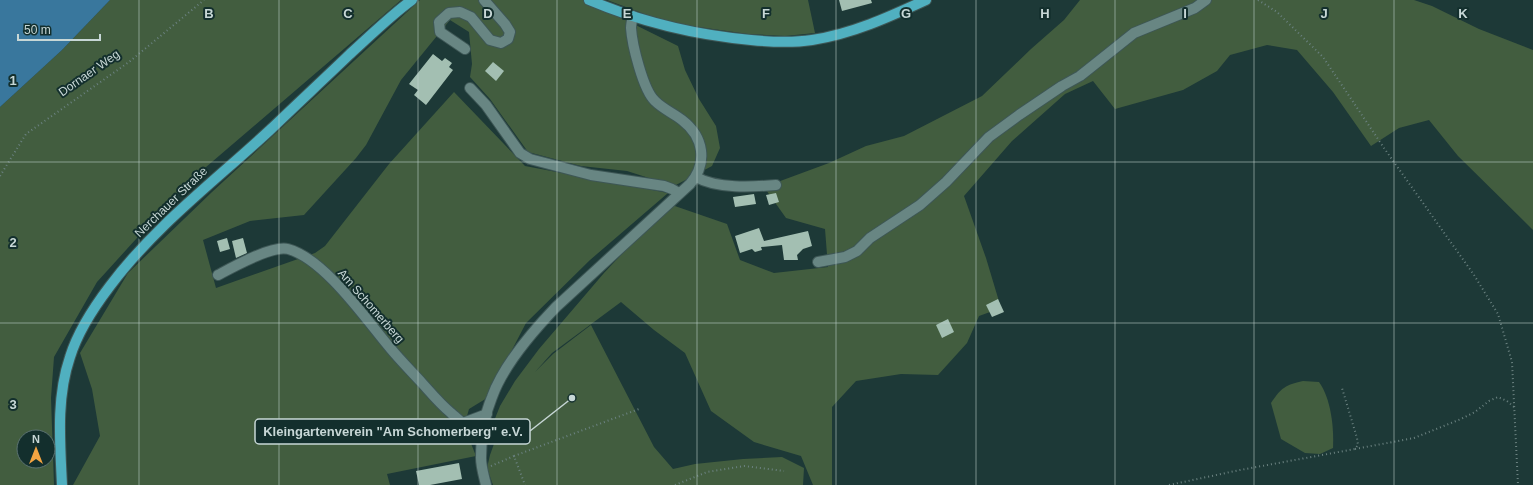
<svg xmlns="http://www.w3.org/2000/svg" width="1533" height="485" font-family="Helvetica,sans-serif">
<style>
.green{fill:#425d3f;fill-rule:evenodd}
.water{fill:#39779d}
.building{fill:#a3bfb2}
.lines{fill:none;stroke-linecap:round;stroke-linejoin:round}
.minor-casing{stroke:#3e5756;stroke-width:12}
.major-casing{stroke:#3e5756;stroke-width:12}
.path{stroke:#6b8280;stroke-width:2;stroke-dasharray:1 3;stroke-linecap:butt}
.minor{stroke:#688683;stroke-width:10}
.major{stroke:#50b0c0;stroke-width:10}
.grid{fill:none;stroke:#c7d7d6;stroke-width:1;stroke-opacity:0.55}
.labels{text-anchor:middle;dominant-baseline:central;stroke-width:4;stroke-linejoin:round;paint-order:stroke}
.street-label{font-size:12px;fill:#c7d7d6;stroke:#132f2d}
.grid-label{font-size:13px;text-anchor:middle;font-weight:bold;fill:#c7d7d6;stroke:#132f2d;stroke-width:4;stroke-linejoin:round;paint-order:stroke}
.leader{fill:none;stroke:#c7d7d6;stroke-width:1.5}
.callout-dot{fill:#c7d7d6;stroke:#132f2d;stroke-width:1.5}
.callout{fill:#132f2d;stroke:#c7d7d6;stroke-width:1.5}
.callout-label{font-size:13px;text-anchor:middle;font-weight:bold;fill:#c7d7d6}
</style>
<rect width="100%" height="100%" fill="#1d3937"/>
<!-- green -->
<g class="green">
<path d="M110,0H401L185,185L97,282L54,357L51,398L54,485H0V107L62,50ZM24,437H48V461H24Z"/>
<polygon points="420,0 585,0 678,46 685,70 699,99 716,126 720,148 712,166 674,186 627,171 581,166 528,152 490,99 470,77 472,64 469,32 450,20 401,80 366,145 356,158 304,215 250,221 203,240 216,288 315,253 325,246 389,164 454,92 525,166 668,193 590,260 526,323 487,398 469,409 463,430 470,441 476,456 387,474 390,485 73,485 100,436 92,389 80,353 128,273 212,192"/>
<polygon points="607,0 808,0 815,33 785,36 748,34 685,25 650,16"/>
<polygon points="1080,0 1414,0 1432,6 1479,29 1533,50 1533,230 1458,156 1429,120 1399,128 1371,146 1333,92 1297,50 1267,45 1230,55 1217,71 1183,90 1115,109 1093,81 1065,94 1012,141 964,196 986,258 1001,308 979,316 967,343 938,375 901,374 856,381 832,407 832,485 813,485 801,456 754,442 711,411 685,353 654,330 621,302 552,353 535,372 553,354 591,325 654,447 673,469 695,464 743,459 782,457 804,468 803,485 493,485 487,468 490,455 499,430 492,428 492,426 500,406 515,381 539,349 604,273 669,204 727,224 740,260 774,273 828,267 825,229 786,218 764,187 829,163 866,146 904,136 982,96 1031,49 1064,20"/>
<path d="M1303,381L1319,382C1331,399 1334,427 1333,448L1320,454L1305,453L1281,439L1271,403C1281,388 1285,385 1303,381Z"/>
</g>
<!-- water -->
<polygon class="water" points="0,0 110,0 62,50 0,107"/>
<!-- building -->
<g class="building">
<polygon points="839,0 871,0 872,3 842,11"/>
<polygon points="433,54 442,61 445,58 452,63 449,67 453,70 426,105 414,95 418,90 409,84"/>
<polygon points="493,62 504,71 496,81 485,71"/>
<polygon points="776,193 779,202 769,205 766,195"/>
<polygon points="754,194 756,204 735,207 733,197"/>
<polygon points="759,228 764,241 808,231 812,246 803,249 797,255 798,260 784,260 782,245 761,247 762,250 755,252 752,249 740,253 735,236"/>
<polygon points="227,238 230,249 220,252 217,241"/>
<polygon points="243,238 247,253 236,258 232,241"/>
<polygon points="998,299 1004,312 992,317 986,305"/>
<polygon points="948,319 954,332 942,338 936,325"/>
<polygon points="459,463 462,479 430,485 419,485 416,471"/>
</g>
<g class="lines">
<!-- minor casing -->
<g class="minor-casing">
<g id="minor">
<polyline points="465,49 440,32 439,22 449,13 460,12 471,17 490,40 501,43 508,39 510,32 505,24 484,0"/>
<polyline points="470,88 486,105 520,153 530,159 591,175 664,186 672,189 679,193"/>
<path d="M696,177C717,189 752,187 776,185"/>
<polyline points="818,262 845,257 857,251 870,238 920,205 946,182 989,137 1019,115 1062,86 1080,76 1134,33 1195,8 1206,0"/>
<path d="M218,275C233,267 272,245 288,249C325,259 367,321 391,349C401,361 412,372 422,383C431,393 440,404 451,413C462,423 473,431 482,442"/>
<polyline points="463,423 487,414"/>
<path d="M486,485C484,476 481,467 481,458C481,437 484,416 492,397C503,366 533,331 556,307L690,184C708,163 704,137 682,120C673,113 663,109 655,101C643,90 632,44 631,28C631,24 632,20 633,16"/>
</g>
</g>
<!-- major casing -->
<g class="major-casing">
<g id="major">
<path d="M589,0C641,22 696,35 751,40C771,42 792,43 812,40C852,34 889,17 926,0"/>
<path d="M62,485C60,442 56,398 70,357C78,331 94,307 110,286C155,226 215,181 270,130C297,104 324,79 350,54C370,36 390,16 412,0"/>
</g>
</g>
<!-- path -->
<g class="path">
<polyline points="1258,0 1277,12 1323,57 1384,148 1474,275 1498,314 1512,362 1518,485"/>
<polyline points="0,176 26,134 129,62 204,0"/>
<polyline points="1355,449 1414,438 1461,419 1475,412 1489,401 1498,397 1507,401 1514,407"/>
<polyline points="514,456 639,409"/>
<polyline points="491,466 514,456 525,485"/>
<polyline points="675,485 707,472 744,466 784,471"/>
<polyline points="1169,485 1240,470 1355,449 1358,445 1357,438 1342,388"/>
</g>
<!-- minor -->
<use href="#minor" class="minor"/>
<!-- major -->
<use href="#major" class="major"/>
</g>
<!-- grid -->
<path class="grid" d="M139,0V485M279,0V485M418,0V485M557,0V485M697,0V485M836,0V485M976,0V485M1115,0V485M1254,0V485M1394,0V485M0,162H1533M0,323H1533"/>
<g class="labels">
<!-- street labels -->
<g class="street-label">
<text transform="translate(89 73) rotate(-35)">Dornaer Weg</text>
<text transform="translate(171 202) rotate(-44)">Nerchauer Straße</text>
<text transform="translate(371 306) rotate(49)">Am Schomerberg</text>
</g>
</g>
<g class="grid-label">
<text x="209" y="18">B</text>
<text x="348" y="18">C</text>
<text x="488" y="18">D</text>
<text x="627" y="18">E</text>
<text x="766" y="18">F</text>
<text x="906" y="18">G</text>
<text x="1045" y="18">H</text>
<text x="1185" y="18">I</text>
<text x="1324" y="18">J</text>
<text x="1463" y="18">K</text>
<text x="13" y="85">1</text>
<text x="13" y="247">2</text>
<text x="13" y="409">3</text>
</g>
<!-- callouts -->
<path class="leader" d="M572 398L530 431"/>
<circle class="callout-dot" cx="572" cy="398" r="4"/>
<rect class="callout" x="255" y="419" width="275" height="25" rx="4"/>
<g class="callout-label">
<text x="393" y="436">Kleingartenverein "Am Schomerberg" e.V.</text>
</g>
<!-- north arrow -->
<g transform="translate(36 449)"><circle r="19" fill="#132f2d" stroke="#5b7271"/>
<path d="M0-3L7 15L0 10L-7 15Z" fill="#f3a442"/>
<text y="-6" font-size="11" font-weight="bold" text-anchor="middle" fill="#c7d7d6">N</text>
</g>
<!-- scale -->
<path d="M18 34v6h82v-6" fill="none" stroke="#c7d7d6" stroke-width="2"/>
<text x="24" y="34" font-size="12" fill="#c7d7d6" stroke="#132f2d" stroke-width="3" paint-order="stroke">50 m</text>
</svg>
